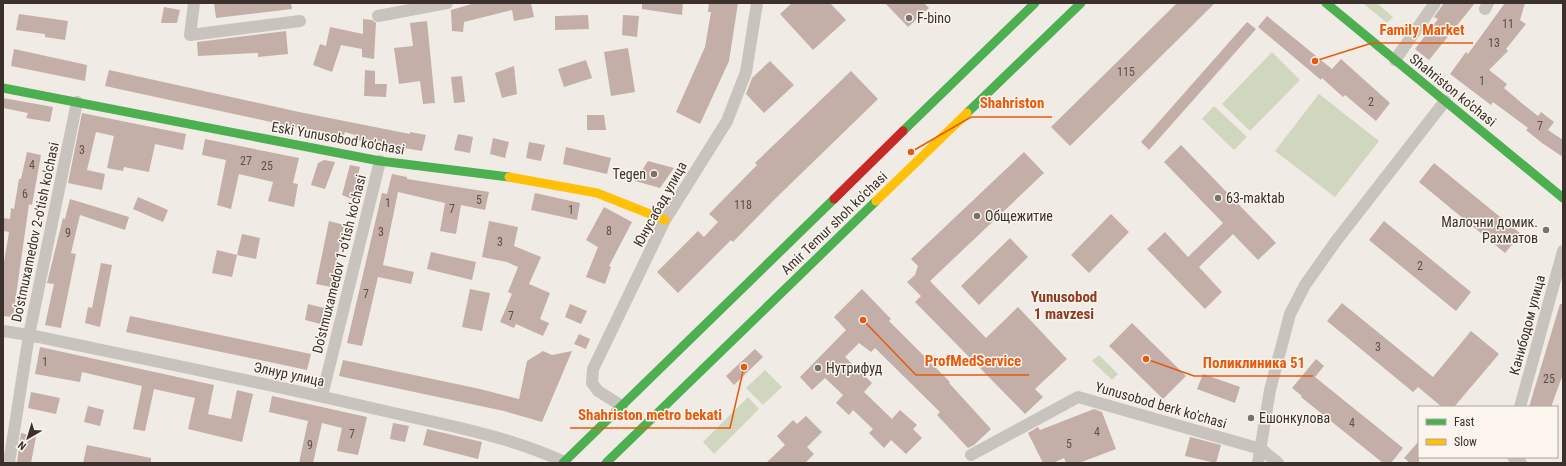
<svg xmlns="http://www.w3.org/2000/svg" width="1566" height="466" font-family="'Roboto Condensed',sans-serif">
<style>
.green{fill:#d1d6bf}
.building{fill:#c3afa7}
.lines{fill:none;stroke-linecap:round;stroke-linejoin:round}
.street{stroke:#c9c3be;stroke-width:12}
.fast{stroke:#4caf50;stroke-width:9}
.slow{stroke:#ffc107;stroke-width:9}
.jam{stroke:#c62828;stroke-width:9}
.poi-dot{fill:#7a716c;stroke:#fbf5ee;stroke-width:1.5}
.labels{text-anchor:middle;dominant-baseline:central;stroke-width:3;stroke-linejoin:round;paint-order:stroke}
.number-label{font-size:12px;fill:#5d504a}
.poi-label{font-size:14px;fill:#3b302b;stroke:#fbf5ee;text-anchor:start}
.street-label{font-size:14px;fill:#3b302b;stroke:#fbf5ee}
.neighbourhood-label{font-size:15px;font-weight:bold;fill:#8c3b22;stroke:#fbf5ee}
.leader{fill:none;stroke:#e8590c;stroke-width:1.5}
.callout-dot{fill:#e8590c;stroke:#fbf5ee;stroke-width:1.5}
.callout-label{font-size:15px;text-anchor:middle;font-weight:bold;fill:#e8590c;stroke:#fbf5ee;stroke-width:3;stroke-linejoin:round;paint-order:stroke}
</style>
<rect width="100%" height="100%" fill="#f0ebe5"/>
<!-- green -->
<g class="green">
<polygon points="1363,3 1377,3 1393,17 1387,23"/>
<polygon points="1272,52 1300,80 1250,131 1222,104"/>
<polygon points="1319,94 1379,141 1335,197 1275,151"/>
<polygon points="1214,106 1247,137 1234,150 1202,119"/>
<polygon points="1099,355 1118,374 1112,380 1092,361"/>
<polygon points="765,370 782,387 763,405 746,388"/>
<polygon points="748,397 759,409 714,454 703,442"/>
</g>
<!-- building -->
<g class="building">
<polygon points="214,3 291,3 292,9 216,18"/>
<polygon points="475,3 531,3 534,17 514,21 512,10 464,22 463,32 452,31 451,10"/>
<polygon points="642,3 683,3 682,15 642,9"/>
<polygon points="709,3 738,3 729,61 700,124 676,112 705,47 711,12 708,12"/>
<polygon points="792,3 830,3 846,20 813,50 780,14"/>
<polygon points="885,3 924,3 929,8 908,27"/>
<polygon points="1177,3 1215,3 1070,146 1051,127"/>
<polygon points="1444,3 1475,3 1429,60 1415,49 1438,19 1434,17"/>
<polygon points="1505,3 1525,3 1520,20 1526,24 1506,49 1508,51 1489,70 1507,84 1504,88 1524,105 1538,116 1541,112 1554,122 1548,130 1563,140 1563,157 1542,143 1526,130 1528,128 1493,102 1491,105 1450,74 1466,52 1468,54"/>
<polygon points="164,7 180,10 177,23 161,23"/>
<polygon points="19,14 68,21 65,40 45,37 45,34 16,30"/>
<polygon points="588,15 589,29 555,30 555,16"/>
<polygon points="623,15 639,16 637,37 622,35"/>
<polygon points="1267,16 1332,69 1341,59 1390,103 1376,121 1345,95 1343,97 1322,78 1321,80 1258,27"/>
<polygon points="363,19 372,20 376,23 374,59 362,57 362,49 341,45 332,72 313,65 320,44 326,46 330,27 363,34"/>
<polygon points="427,21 435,103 423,104 420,81 399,84 394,48 413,46 410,23"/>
<polygon points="1247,22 1256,29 1149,150 1141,142"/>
<polygon points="286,31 288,54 258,57 258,53 198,56 197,42"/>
<polygon points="628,48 635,92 611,96 604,52"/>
<polygon points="14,49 87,65 85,81 11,66"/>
<polygon points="586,60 592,78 564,87 558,69"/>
<polygon points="770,61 794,85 764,113 746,94 752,78"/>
<polygon points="514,66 517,94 502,98 495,73"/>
<polygon points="109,70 299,112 410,134 410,132 426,135 422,151 357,140 358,136 345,132 343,137 340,137 105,86"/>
<polygon points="365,70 375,71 375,84 387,84 386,97 364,96"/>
<polygon points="851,71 878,99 776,198 733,242 731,240 678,293 657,272 698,231 704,237 718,222 709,214 757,165 755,163"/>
<polygon points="462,76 465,102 454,103 451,77"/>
<polygon points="3,98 53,107 50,122 26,118 28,113 3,108"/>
<polygon points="82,113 186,134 183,150 155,144 149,172 124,167 123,171 107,168 114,136 96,132 87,170 105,174 102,190 68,183"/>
<polygon points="587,115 604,115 606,130 587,130"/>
<polygon points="458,134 473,137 470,153 454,150"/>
<polygon points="493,138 509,142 505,158 490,154"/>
<polygon points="205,139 299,158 293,183 298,184 294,207 268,201 273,182 239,174 231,209 217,205 226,160 202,155"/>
<polygon points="529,142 545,145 541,161 526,158"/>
<polygon points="1181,145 1276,243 1258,260 1233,234 1199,267 1222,292 1205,309 1147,249 1165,232 1188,257 1223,223 1164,162"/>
<polygon points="566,147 611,158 607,174 563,164"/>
<polygon points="27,152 41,155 32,205 29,204 13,317 3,316 3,268 9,232 3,231 3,218 10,219 11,208 14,209 19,179 21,179"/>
<polygon points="1024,152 1044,173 930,281 986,338 1018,307 1067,359 1035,389 1043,397 1025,414 915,302 921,296 907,282 915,275 918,266 911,259"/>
<polygon points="324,160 335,162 325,189 311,185 318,163"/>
<polygon points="648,161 674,168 660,188 635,181"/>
<polygon points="1434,163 1521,234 1505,253 1419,182"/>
<polygon points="350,165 360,167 352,199 342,195"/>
<polygon points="392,174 407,177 407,179 489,192 485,210 461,205 456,234 440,231 445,203 398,192 383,265 414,272 411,284 378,277 362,346 347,343 382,193 387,194"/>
<polygon points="535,193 580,203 577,220 531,210"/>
<polygon points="138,197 168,210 163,222 133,209"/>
<polygon points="70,199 129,217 125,230 80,215 71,253 76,254 61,328 45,325 54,284 47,283 63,218 65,219"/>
<polygon points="604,207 632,222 609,266 611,267 605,284 586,277 598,247 586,240"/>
<polygon points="1111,214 1129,232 1089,273 1071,255"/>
<polygon points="329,221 344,225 331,287 316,284"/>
<polygon points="489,221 518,227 514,246 541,257 529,284 550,293 540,319 549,323 543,336 516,324 514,328 500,322 512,294 508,292 518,267 507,262 482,257"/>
<polygon points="1384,221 1471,292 1456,311 1369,240"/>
<polygon points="242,234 260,238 256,259 237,255"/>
<polygon points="1010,238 1028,257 979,305 961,286"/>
<polygon points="217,250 237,255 232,277 212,273"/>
<polygon points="431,252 476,262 472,280 427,269"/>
<polygon points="101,263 112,265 100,327 85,323 88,307 92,308"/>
<polygon points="470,289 490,293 482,331 462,327"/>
<polygon points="862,289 891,319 889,321 950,382 949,383 991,429 974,445 968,448 937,415 940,412 875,348 871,352 859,343 845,357 872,383 864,392 892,419 900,410 917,425 913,429 922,438 906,454 891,440 884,448 869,433 873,429 853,410 849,415 836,403 843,395 825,378 812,390 800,377 846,330 834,317"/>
<polygon points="1342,303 1433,377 1471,331 1499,354 1454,407 1442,407 1418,387 1413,392 1327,321"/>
<polygon points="308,304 324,308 321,324 305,320"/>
<polygon points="570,304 587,311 581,324 565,317"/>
<polygon points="1560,304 1563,304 1563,374 1551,407 1529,407"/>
<polygon points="130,316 311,354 307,370 126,332"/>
<polygon points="1132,323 1186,376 1163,399 1109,346"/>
<polygon points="579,334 590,339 586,349 574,344"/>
<polygon points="40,347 214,385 208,414 231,419 237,390 253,394 242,442 188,429 195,398 154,389 145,431 133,429 142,386 82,372 80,382 35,374"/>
<polygon points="755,349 763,357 734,385 726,376"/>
<polygon points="543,351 552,355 572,351 542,422 504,411 339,376 343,360 480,389 519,399 527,361"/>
<polygon points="1316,359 1324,366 1315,377 1403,448 1391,463 1383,463 1301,397 1302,396 1292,388"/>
<polygon points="1203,374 1240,387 1235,403 1197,389"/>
<polygon points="31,392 60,398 56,414 28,408"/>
<polygon points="272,396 367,417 358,455 337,451 342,428 322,423 313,463 299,463 308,421 269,412"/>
<polygon points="88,406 104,410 100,426 84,422"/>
<polygon points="1094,409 1102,412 1116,449 1079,463 1066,463 1064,458 1053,463 1043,463 1028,433 1038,427 1040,430"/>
<polygon points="806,416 822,432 807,447 814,454 805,463 766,463 785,445 777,436 793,420 797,424"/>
<polygon points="393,423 409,426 405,442 390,439"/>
<polygon points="427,429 482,442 478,459 423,445"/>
<polygon points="21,433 36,437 31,463 17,463"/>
<polygon points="1190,437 1221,445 1216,463 1185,456"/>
<polygon points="1419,441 1419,463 1410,463 1404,458"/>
<polygon points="87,445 151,458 151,463 83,463"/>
</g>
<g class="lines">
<!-- street -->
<g class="street">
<polyline points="194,3 190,35 300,21"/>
<polyline points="1485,9 1488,3"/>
<polyline points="378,16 447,3"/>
<polyline points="1395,60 1435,3"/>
<path d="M3,331L29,335C145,359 261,382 376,409C436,423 508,435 564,462"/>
<polyline points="322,396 380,161"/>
<polyline points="622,406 598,391 592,383 593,369 665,220 727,121 746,72 757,3"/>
<polyline points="1520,407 1563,251"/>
<polyline points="971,455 1078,397 1261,449 1278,463"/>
<polyline points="1513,457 1521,463"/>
<polyline points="9,463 29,335 77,102"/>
<polyline points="1258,463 1270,390 1290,314 1305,285 1336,241 1445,101"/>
</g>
<!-- fast -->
<g class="fast">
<polyline points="1326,3 1563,198"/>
<polyline points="3,88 380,161 509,177"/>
<polyline points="967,113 1081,3"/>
<polyline points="903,131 1035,3"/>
<polyline points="563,463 834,199"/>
<polyline points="606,463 876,201"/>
</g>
<!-- slow -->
<g class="slow">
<polyline points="509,177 597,193 665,220"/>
<polyline points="876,201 967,113"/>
</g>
<!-- jam -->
<polyline class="jam" points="834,199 903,131"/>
</g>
<!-- markers -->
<g class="poi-dot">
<circle cx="909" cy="18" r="4"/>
<circle cx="654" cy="174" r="4"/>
<circle cx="1218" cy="198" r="4"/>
<circle cx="977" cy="216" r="4"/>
<circle cx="1546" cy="230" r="4"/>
<circle cx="818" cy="368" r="4"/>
<circle cx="1251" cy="418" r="4"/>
</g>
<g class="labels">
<!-- number labels -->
<g class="number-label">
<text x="1508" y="24">11</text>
<text x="1494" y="43">13</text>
<text x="1126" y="72">115</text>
<text x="1482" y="81">1</text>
<text x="1371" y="102">2</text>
<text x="1540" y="126">7</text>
<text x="82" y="150">3</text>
<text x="246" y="161">27</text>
<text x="32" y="165">4</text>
<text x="267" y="166">25</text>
<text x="25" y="194">6</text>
<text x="479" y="200">5</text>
<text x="388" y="203">1</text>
<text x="743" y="205">118</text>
<text x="452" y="209">7</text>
<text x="571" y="210">1</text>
<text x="609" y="231">8</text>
<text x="381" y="232">3</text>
<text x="68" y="233">9</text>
<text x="500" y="242">3</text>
<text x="1420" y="266">2</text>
<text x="366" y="294">7</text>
<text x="511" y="316">7</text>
<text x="1378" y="347">3</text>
<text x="45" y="362">1</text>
<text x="1549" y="379">25</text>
<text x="1352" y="423">4</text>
<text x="1097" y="432">4</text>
<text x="352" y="434">7</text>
<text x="1069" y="444">5</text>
<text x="310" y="445">9</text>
</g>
<!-- poi labels -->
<g class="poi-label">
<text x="917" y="18">F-bino</text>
<text x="646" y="174" text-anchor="end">Tegen</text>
<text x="1226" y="198">63-maktab</text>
<text x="985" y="216">Общежитие</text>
<text x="1538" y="222" text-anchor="end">Малочни домик.<tspan x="1538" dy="16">Рахматов</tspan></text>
<text x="826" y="368">Нутрифуд</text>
<text x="1259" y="418">Ешонкулова</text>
</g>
<!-- street labels -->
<g class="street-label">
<text transform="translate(1453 90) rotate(39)">Shahriston ko'chasi</text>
<text transform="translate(338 138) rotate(10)">Eski Yunusobod ko'chasi</text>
<text transform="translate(660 204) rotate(-61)">Юнусабад улица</text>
<text transform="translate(834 223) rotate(-44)">Amir Temur shoh ko'chasi</text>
<text transform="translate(35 232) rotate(-78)">Do'stmuxamedov 2-o'tish ko'chasi</text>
<text transform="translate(339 264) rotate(-76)">Do'stmuxamedov 1-o'tish ko'chasi</text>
<text transform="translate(1527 325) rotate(-75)">Канибодом улица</text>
<text transform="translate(289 374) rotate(12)">Элнур улица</text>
<text transform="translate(1161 405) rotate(16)">Yunusobod berk ko'chasi</text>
</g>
<!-- neighbourhood labels -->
<g class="neighbourhood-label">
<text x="1064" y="297">Yunusobod<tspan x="1064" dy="17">1 mavzesi</tspan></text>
</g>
</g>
<!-- callouts -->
<path class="leader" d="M1315 61L1372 43H1473M911 152L971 117H1052M863 320L916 375H1029M1146 359L1194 376H1313M744 367L730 428H570"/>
<g class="callout-dot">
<circle cx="1315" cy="61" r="4"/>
<circle cx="911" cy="152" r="4"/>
<circle cx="863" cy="320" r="4"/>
<circle cx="1146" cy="359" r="4"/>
<circle cx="744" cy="367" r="4"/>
</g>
<g class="callout-label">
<text x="1422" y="35">Family Market</text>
<text x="1012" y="108">Shahriston</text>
<text x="973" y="366">ProfMedService</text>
<text x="1254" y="368">Поликлиника 51</text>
<text x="650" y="420">Shahriston metro bekati</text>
</g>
<!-- border -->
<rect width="1566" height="466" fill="none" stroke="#3b302b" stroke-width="8"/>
<!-- legend -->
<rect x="1418" y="406" width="140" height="52" fill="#fbf5ee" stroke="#aea6a0"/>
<rect x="1426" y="419" width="20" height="6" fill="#4caf50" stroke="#aea6a0"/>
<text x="1454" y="426" font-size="12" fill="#3b302b">Fast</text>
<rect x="1426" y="439" width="20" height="6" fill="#ffc107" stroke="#aea6a0"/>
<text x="1454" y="446" font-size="12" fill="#3b302b">Slow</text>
<!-- north arrow -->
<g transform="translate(28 438) rotate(218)" stroke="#fbf5ee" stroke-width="3" paint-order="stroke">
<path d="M0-3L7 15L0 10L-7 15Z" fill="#3b302b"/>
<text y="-6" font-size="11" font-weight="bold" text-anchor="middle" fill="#3b302b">N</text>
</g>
</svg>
